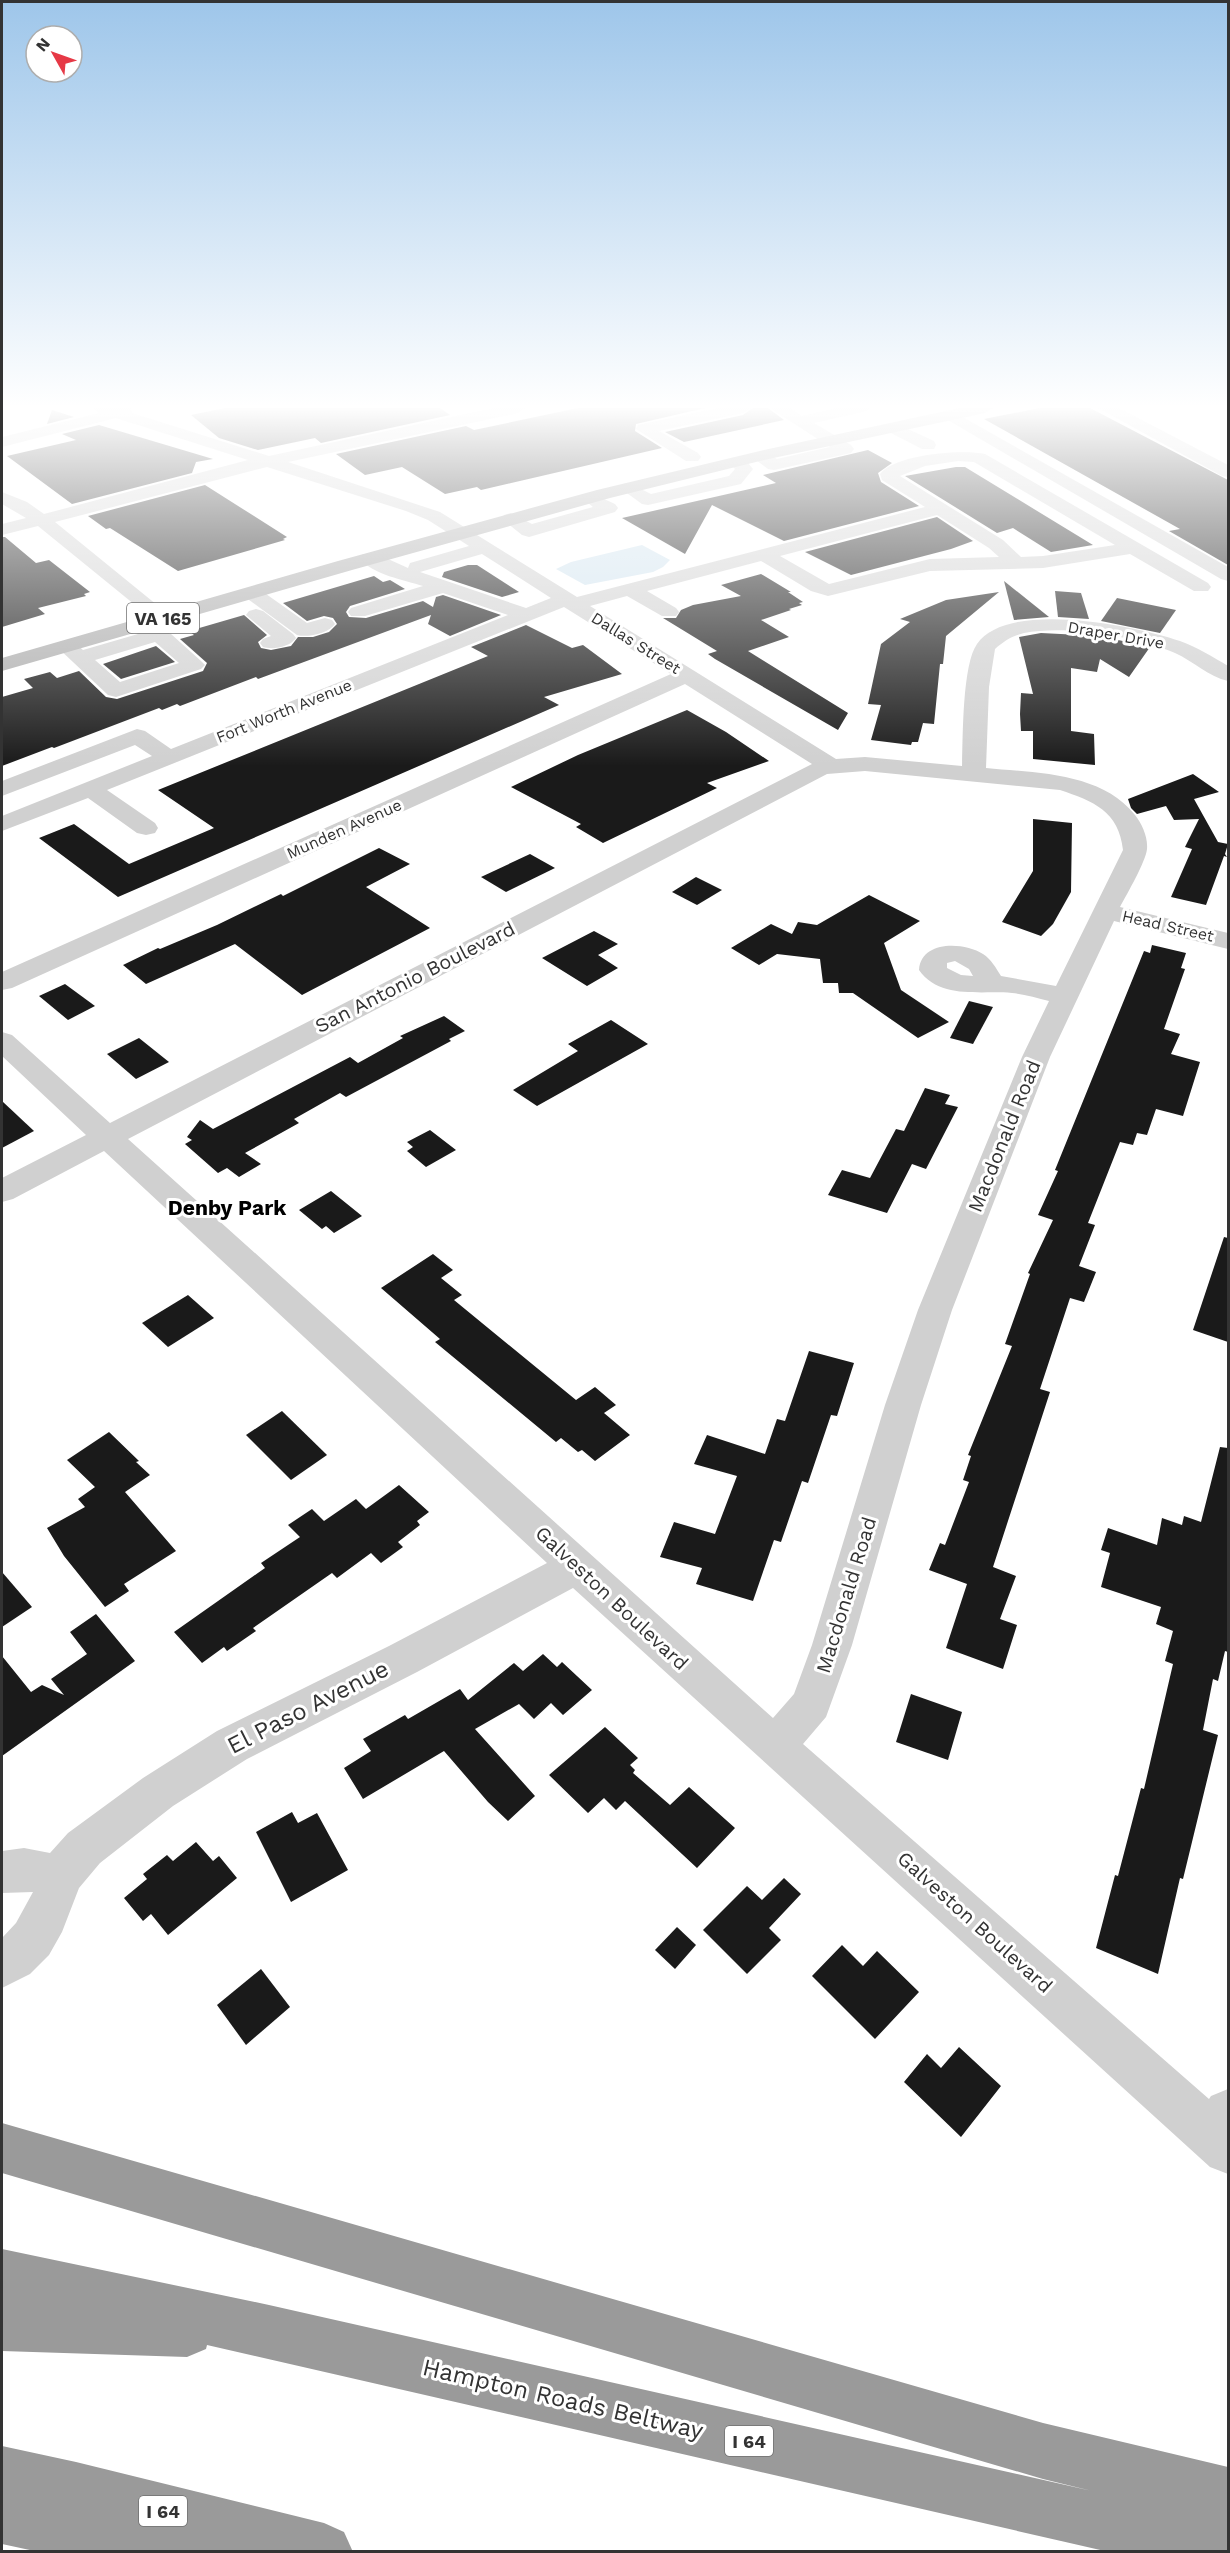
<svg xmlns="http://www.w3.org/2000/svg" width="1230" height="2553" font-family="'Work Sans',sans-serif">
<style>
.water{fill:#cfe2ee}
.building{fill:#1a1a1a}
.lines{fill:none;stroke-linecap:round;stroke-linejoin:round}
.minor{fill:#d0d0d0;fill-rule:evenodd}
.major{fill:#ababab;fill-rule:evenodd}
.highway{fill:#9a9a9a;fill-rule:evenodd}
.labels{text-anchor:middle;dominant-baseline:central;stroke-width:6;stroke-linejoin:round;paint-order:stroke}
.far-street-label{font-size:16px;fill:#333;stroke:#fff}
.shield{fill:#fff;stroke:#707070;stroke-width:1.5}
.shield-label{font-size:18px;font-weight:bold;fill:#333}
.street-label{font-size:20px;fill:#333;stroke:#fff}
.neighbourhood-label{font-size:21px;font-weight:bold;fill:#000;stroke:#fff}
.near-street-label{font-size:24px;fill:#333;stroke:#fff}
</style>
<rect width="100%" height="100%" fill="#fff"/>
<!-- water -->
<polygon class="water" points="642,545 670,560 663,567 653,572 585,585 556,569 571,562"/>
<!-- building -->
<g class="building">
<polygon points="225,408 440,408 450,415 321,443 315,438 258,450 219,438 191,415"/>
<polygon points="578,408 705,408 636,424 635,431 662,448 481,490 477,487 445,494 402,467 365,475 336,454 466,426 474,430"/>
<polygon points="753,408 768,408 784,420 684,442 665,432 743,415"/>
<polygon points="1040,408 1090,408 1228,480 1228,565 1169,531 1180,529 984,419"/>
<polygon points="52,410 74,417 47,424"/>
<polygon points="99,425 213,459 196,462 192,473 72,504 7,456 76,440 62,434"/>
<polygon points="868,450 892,463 878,473 881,482 919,506 784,541 712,505 685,554 622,518 776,483 763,475"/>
<polygon points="956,467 965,467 1093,545 1051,552 1013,528 997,533 905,476"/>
<polygon points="205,485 287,537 283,539 285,540 178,571 110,528 106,529 88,516"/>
<polygon points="937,517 973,541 951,549 851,575 805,552"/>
<polygon points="2,537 5,537 36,563 49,560 90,592 84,594 86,596 38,608 45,614 2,627"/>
<polygon points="468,565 477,565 519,592 502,597 442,577 444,572"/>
<polygon points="761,574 791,592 788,592 803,602 799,603 802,605 789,609 791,610 761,620 789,637 748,651 848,713 838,730 715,659 708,654 717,651 663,618 676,618 681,610 693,605 741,596 721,585"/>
<polygon points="374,576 383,582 390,580 405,589 350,606 346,612 349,617 366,618 423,601 433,607 436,597 443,595 501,615 450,636 428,624 431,615 258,679 256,677 180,706 177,704 162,710 159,708 54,748 52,747 2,766 2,697 33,688 24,679 50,672 57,678 79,671 106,697 117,699 203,671 207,663 180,639 194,635 189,631 244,615 267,635 258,642 261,648 271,650 291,646 298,637 313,637 329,632 337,624 333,618 324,616 307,621 283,603"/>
<polygon points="1004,581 1049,617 1014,620"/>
<polygon points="1055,591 1081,593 1089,619 1058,617"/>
<polygon points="999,592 946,636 943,664 940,664 934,724 923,723 918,742 912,742 911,745 871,740 881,705 868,704 881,644 910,622 900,619 946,600"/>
<polygon points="1117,598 1176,610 1160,633 1101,621"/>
<polygon points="526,625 572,648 583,645 622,674 544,697 559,705 118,897 39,838 74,824 129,864 214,828 158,790 488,656 471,647"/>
<polygon points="1041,633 1100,636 1150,647 1129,677 1100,659 1097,672 1071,668 1071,731 1094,734 1095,765 1033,759 1033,731 1021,731 1020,714 1021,693 1033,694 1019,637"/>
<polygon points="156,646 175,662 121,679 103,664"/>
<polygon points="687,710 726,732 769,761 707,783 717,788 603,843 576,827 581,824 511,787 578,755"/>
<polygon points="1193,774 1219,792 1194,799 1218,842 1228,844 1225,854 1227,857 1224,856 1206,905 1171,897 1192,849 1185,847 1199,819 1174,820 1166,806 1137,814 1131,808 1128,799"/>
<polygon points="1033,819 1072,823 1071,892 1053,924 1041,936 1002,922 1033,871"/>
<polygon points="379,848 410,864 366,887 430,928 302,995 235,944 146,984 123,965 158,948 160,949 217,925 281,894 283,896"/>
<polygon points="530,854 555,868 506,892 481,877"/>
<polygon points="696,877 722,890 697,905 672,892"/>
<polygon points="869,895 920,921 884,943 901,990 949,1022 918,1038 853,993 839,993 838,983 823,983 820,959 777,954 759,965 731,948 771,924 792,934 798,922 817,925"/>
<polygon points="594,931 618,944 598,955 618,968 587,986 542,958"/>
<polygon points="1152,945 1186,953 1181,968 1185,969 1164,1029 1180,1034 1171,1054 1200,1062 1183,1116 1156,1109 1147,1135 1137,1133 1133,1145 1120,1142 1088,1223 1095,1225 1079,1266 1096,1272 1084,1302 1070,1298 1040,1389 1050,1392 993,1567 1016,1576 1000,1619 1017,1625 1003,1669 946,1648 967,1584 929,1570 940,1543 945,1545 969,1482 963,1480 971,1456 968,1455 1012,1346 1005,1344 1030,1274 1028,1273 1053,1220 1038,1215 1058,1171 1055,1170 1144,951 1150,953"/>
<polygon points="65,984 95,1006 68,1020 39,996"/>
<polygon points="969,1001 993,1007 973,1044 950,1038"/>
<polygon points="444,1016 465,1031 449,1039 451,1041 346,1097 340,1093 294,1119 299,1123 245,1153 261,1164 239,1177 227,1168 218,1173 185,1144 192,1140 187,1137 200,1120 213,1129 350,1057 358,1063 403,1038 400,1036"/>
<polygon points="611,1020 648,1044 537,1106 513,1090 578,1051 568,1044"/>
<polygon points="139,1038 169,1062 136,1079 107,1054"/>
<polygon points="925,1088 950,1095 945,1104 958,1107 926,1169 912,1164 887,1213 828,1195 842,1170 870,1178 896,1129 904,1131"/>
<polygon points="2,1101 34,1131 2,1148"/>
<polygon points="430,1130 456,1150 426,1167 407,1151 413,1147 407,1142"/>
<polygon points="331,1191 362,1216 334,1233 326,1226 322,1229 299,1210"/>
<polygon points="1224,1237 1228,1238 1228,1342 1193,1330"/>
<polygon points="433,1254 453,1270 441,1278 462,1295 454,1300 576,1400 595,1387 616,1405 604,1413 630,1435 595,1461 582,1450 578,1452 561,1438 556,1442 435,1342 440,1339 381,1288"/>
<polygon points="188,1295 214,1318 168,1347 142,1323"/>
<polygon points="809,1351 854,1363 837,1416 831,1415 808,1483 802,1481 781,1542 774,1540 753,1601 696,1584 702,1568 660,1557 674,1522 715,1534 737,1476 694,1464 707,1435 765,1454 777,1419 785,1421"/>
<polygon points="282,1411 327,1455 291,1480 246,1435"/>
<polygon points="109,1432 139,1461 136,1462 150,1475 125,1492 176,1551 124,1584 129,1591 105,1607 64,1556 47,1528 85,1507 78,1499 95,1487 67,1460"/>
<polygon points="1220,1447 1228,1448 1228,1652 1225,1651 1218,1681 1213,1679 1203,1730 1218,1735 1183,1879 1180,1878 1158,1974 1096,1948 1115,1875 1118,1876 1141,1788 1144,1789 1173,1664 1165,1661 1173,1631 1156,1624 1161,1607 1101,1587 1110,1553 1101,1550 1108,1528 1157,1545 1162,1518 1182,1525 1184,1516 1201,1522"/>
<polygon points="399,1485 429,1512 417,1521 420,1525 398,1542 403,1547 381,1563 371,1553 337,1578 332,1573 253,1628 256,1631 227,1651 224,1647 202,1663 174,1632 265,1568 261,1563 300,1537 288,1525 312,1509 324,1521 356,1499 366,1509"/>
<polygon points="2,1572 32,1607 2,1627"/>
<polygon points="96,1614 135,1661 2,1756 2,1656 31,1692 42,1685 64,1695 51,1679 87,1654 70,1632"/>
<polygon points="543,1654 557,1667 562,1662 592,1690 563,1715 551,1703 534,1719 519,1704 475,1729 535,1796 508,1821 488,1802 444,1751 363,1799 344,1768 371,1751 363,1739 405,1715 408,1719 460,1689 468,1700 514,1663 523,1671"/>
<polygon points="911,1694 962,1712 948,1760 896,1742"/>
<polygon points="605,1727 638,1758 630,1765 635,1770 633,1773 670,1805 689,1787 735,1828 697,1868 625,1801 616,1810 604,1798 588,1813 549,1775"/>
<polygon points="292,1812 298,1823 317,1813 348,1870 291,1902 256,1832"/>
<polygon points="196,1842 213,1861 219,1856 237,1878 168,1935 151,1914 143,1921 124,1898 147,1879 143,1874 167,1855 173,1861"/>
<polygon points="784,1878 801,1894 769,1928 781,1940 747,1974 703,1930 747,1886 762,1900"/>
<polygon points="677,1927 696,1945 675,1969 655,1950"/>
<polygon points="842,1945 863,1966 877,1951 919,1992 875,2039 812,1976"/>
<polygon points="261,1969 290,2007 246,2045 217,2005"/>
<polygon points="959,2047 1001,2086 961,2137 904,2082 927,2054 941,2068"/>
</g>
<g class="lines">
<!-- minor -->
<g class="minor">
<path d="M93,408H131L132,413L269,456L493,408H526L518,413L288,462L440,512L577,597L925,507L882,480L880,474C895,454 963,449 985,454L1208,583L1211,587L1208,591H1194L1130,554L1043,568L930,571L828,596L811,591L761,561L647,591L676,608L679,612L676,616H662L627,596L590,606L836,759L865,757L962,766C963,739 962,665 977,644C1008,599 1136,626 1180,641C1197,647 1213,657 1228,666V681C1209,677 1193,661 1175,653C1135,636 1066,625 1024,633C1012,636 1004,641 995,649L989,687L986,768C1035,773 1101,772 1135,815C1142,824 1148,837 1147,849C1146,861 1127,894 1120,907L1228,933V949L1114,921L1050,1057L952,1310L921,1405L852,1645L826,1717L803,1744L1209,2099L1211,2096L1228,2089V2174L1210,2167L573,1588L417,1672L247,1759L173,1806L100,1863L79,1888L62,1932L49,1955L30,1974L2,1988V1938L16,1923L33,1892L2,1893V1851L24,1848L50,1853L68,1833L143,1778L217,1731L389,1646L547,1563L104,1151L13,1199L2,1202V1178L86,1135L2,1056V1032L12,1035L110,1123L812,764L685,684L12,988L2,990V972L671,674L564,607L107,790L155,823L158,828L155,833L146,835L137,833L88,798L2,831V816L152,756L135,745L2,796V781L137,729L145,731L171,749L508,615L443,593L365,616H351L348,612L351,608L423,586C405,580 372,575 360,558L363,554H377L408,568L410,563L469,546L428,520L406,511L267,467L55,522L157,605L154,609H140L38,526L2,535V524L26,518L2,504V492L27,502L44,514L248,460L116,418L2,447V437L99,413ZM958,461L974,462L1115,545L1043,556L1021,557L1003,540L900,476L925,466ZM937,515L989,548L999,557L930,559L829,584L780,556ZM482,554L551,598L526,608L420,572ZM865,771L1060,790C1093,801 1119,811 1123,850L1056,986L1001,976C996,968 991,959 983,954C964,942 921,940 919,970C940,1000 981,990 1012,993C1024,994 1037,998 1049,1001L1022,1057L918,1310L885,1405L812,1645L794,1694L773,1718L128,1139L827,774ZM955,961L969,969L973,976L961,975L947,968V963Z"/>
<polygon points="718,408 751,408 743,413 659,431 698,453 701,457 698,461 686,461 636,429 638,425"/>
<polygon points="770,408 790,408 802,416 836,408 869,408 867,411 814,423 851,445 854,449 851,453 774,470 768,469 752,457 755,453 767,453 777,459 830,447"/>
<polygon points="1098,408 1119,408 1228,465 1228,477 1222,476"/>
<polygon points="952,411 1228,567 1228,581 1221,579 946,419 944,416 946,413"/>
<polygon points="895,423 934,441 936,445 934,449 922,449 889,432 887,428 889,424"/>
<polygon points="738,457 744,458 753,469 741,484 648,505 642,504 620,488 623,484 629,483 651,494 729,476 735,469 729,462 732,458"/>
<polygon points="591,493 615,504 618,508 615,512 529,537 522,535 502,519 504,515 511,513 532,524 593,507 582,498 585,494"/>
<path d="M252,587L259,589L307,623L325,618L332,620L335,624C329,633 308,638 297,635L245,597L242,593L245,589Z"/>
<path d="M256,609L263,611L293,634L296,638C290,647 273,650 263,647L260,643L263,639L271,636L246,615L249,611Z"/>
<path d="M137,620L171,634L201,661L205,665L201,669L116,697L108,695L56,646L59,642C70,639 75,643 83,650L138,634L127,626L130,622ZM155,642L179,663L120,682L95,660Z"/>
</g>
<!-- major -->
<polygon class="major" points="960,408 993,408 985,413 764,460 610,498 352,570 2,671 2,658 338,561 597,490 764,450"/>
<!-- highway -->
<g class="highway">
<polygon points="2,2123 1043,2423 1228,2467 1228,2552 1109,2552 207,2345 206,2349 187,2357 2,2351 2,2249 269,2305 1092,2491 1043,2479 2,2173"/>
<polygon points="2,2446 76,2462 324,2523 344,2532 353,2552 39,2552 2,2544"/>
</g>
</g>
<!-- sky -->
<linearGradient id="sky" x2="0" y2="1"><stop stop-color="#9ec6ea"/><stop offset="0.53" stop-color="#fff"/><stop offset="1" stop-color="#fff" stop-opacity="0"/></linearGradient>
<rect width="1230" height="766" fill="url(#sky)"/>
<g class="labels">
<!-- far-street labels -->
<g class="far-street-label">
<text transform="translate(1116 635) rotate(10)">Draper Drive</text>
<text transform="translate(636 643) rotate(32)">Dallas Street</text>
<text transform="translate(284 711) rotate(-22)">Fort Worth Avenue</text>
<text transform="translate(344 829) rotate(-24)">Munden Avenue</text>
<text transform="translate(1168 926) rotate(13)">Head Street</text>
</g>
<!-- shield labels -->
<g class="shield">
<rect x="127" y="603" width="72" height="30" rx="4.5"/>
<rect x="725" y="2426" width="48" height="30" rx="4.5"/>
<rect x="139" y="2496" width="48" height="30" rx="4.5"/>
</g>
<g class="shield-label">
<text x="163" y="618">VA 165</text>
<text x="749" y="2441">I 64</text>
<text x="163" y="2511">I 64</text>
</g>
<!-- street labels -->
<g class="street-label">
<text transform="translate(415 977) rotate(-27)">San Antonio Boulevard</text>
<text transform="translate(1004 1136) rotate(-68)">Macdonald Road</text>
<text transform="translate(846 1595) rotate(-73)">Macdonald Road</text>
<text transform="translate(612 1598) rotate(43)">Galveston Boulevard</text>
<text transform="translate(975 1922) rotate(42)">Galveston Boulevard</text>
</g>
<!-- neighbourhood labels -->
<g class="neighbourhood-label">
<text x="227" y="1207">Denby Park</text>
</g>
<!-- near-street labels -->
<g class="near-street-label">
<text transform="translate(308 1707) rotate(-27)">El Paso Avenue</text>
<text transform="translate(563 2399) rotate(13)">Hampton Roads Beltway</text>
</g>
</g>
<!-- border -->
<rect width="1230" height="2553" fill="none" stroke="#333333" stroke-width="6"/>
<!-- north arrow -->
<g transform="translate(54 54) rotate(310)"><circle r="28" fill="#ffffff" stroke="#adadad" stroke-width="1.5"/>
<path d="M0-4.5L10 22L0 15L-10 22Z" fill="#e63946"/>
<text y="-9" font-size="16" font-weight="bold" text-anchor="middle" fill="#333333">N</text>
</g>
</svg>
